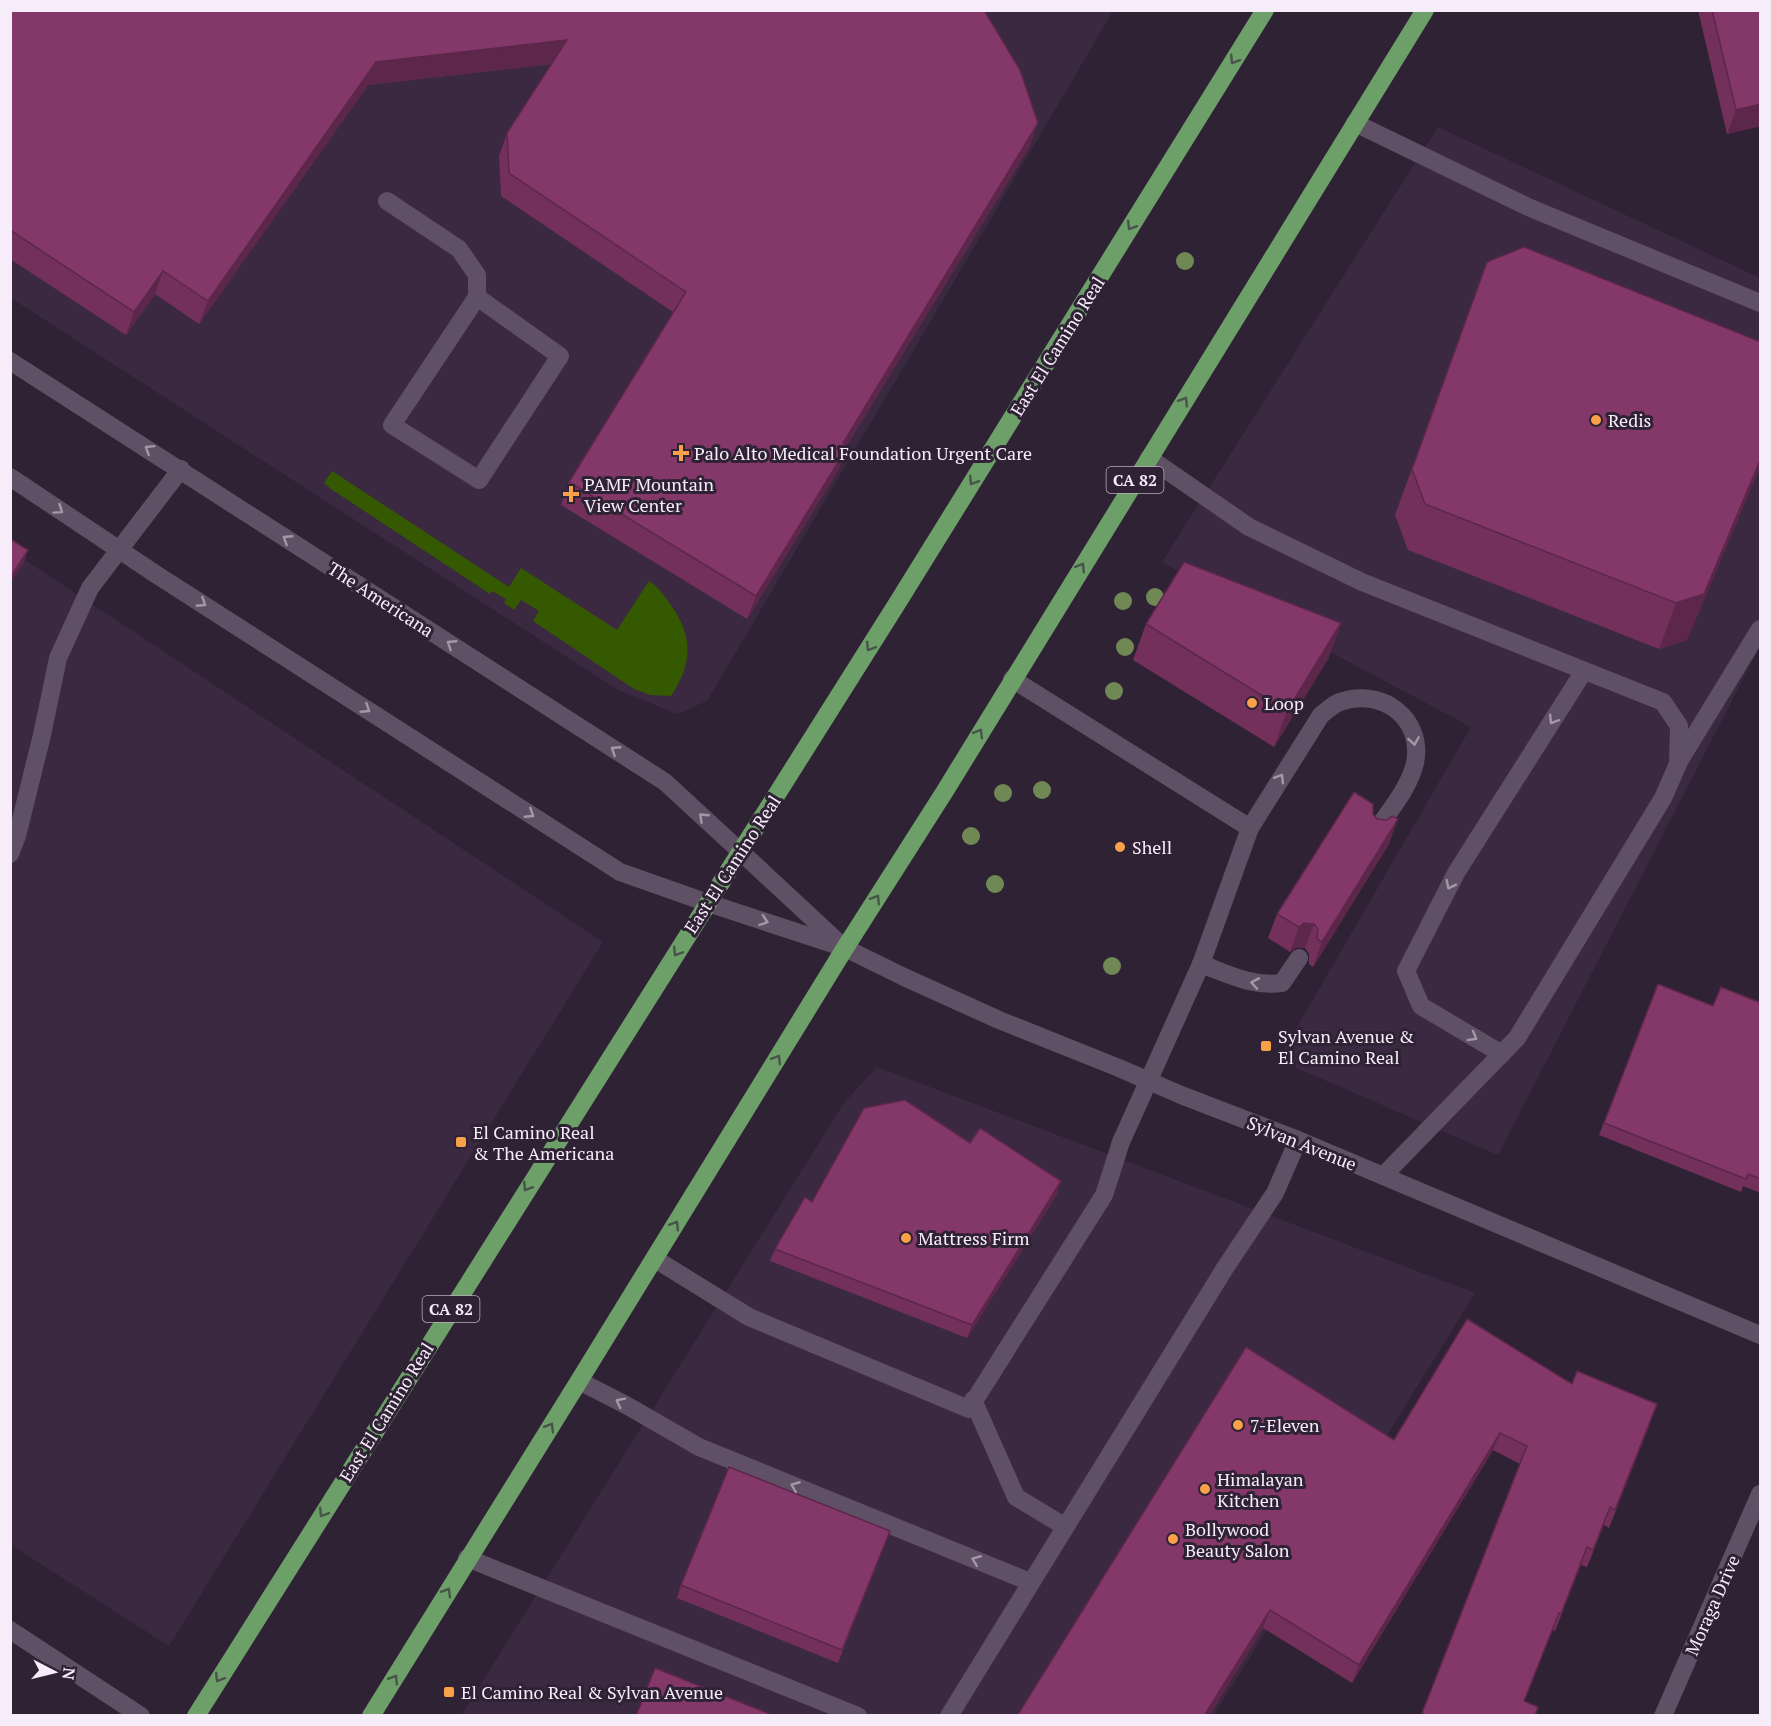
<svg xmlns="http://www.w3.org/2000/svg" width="1771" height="1726" font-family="'PT Serif',serif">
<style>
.built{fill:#3b2941}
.green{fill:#355900}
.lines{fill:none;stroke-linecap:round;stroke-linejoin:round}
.lane{stroke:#605065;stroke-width:18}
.street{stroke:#605065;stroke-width:18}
.secondary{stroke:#605065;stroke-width:18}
.primary{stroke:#6da069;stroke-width:18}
.tree{fill:#708854}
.wall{fill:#72305b}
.shaded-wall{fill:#5c274a}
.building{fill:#84386a;stroke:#5c274a;stroke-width:1.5}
.oneway{stroke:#48544a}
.oneway2{stroke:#a497a8}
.poi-dot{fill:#f8a14a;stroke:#302235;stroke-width:2}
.labels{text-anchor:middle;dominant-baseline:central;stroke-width:6;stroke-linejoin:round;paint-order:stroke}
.shield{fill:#302235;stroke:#bbb0bf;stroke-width:1.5}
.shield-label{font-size:16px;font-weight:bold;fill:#f7edfa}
.street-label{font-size:18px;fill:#f7edfa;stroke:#302235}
.poi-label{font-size:18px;fill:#f7edfa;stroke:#302235;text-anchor:start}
</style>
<rect width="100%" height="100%" fill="#302235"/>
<!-- built -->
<g class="built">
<polygon points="10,11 1113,11 707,701 677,714 618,690 11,298"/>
<polygon points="1438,127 1760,278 1760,646 1498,1155 1278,1060 1471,727 1162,562"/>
<polygon points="10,550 603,942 169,1646 11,1545"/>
<polygon points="877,1067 1475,1293 1214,1715 461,1716 844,1103"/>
</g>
<!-- green -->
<path class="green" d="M332,471L509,587L521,568L617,630L649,581C659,587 664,596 671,605C694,638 692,664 671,696L650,695L634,689L533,621L539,611L521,600L514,610L504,603L506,599L492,591L490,594L331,489L324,483Z"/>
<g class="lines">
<!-- lane -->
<g class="lane">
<polyline points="1355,123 1528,207 1760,303"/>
<polyline points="387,201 459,249 477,275 477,297 560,356 479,480 392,425 477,297"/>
<polyline points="1149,458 1249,527 1362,582 1663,702 1679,726 1678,764 1663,798 1517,1038 1383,1176"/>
<polyline points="1678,763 1760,629"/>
<path d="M1250,828L1321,715C1327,711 1333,704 1340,702C1381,687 1424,718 1415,763C1409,789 1388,812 1374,834"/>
<polyline points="10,854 17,836 42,735 58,658 90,588 181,469"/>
<path d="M1201,964C1228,974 1252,987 1282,983L1299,958"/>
<polyline points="1502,1054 1421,1006 1406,971 1456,873 1584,671"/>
<polyline points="655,1259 749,1317 969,1409 1104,1195 1121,1142 1201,964 1250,828 1012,679"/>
<polyline points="579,1381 626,1405 699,1447 1030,1582"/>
<polyline points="973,1400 1016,1497 1064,1526"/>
<polyline points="467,1558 858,1716"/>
<polyline points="949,1716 1225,1268 1275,1193 1298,1140"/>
</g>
<!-- street -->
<g class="street">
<polyline points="10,361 665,782 741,852"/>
<polyline points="10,477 157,575 620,872 708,903"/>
<polyline points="1663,1716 1760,1494"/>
</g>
<!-- secondary -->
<g class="secondary">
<polyline points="741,852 839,943"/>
<polyline points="708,903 845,948 904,977 999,1020 1119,1068 1181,1095 1298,1140 1760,1335"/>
<polyline points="10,1630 141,1716"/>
</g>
<!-- primary -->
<g class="primary">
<polyline points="196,1716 898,602 1265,10"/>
<polyline points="371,1716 579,1381 845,948 945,791 1425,10"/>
</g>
</g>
<!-- trees -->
<g class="tree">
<circle cx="1185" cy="261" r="9"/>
<circle cx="1155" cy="597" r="9"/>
<circle cx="1123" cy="601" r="9"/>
<circle cx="1125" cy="647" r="9"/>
<circle cx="1114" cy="691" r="9"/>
<circle cx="1042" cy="790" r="9"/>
<circle cx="1003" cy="793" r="9"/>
<circle cx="971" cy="836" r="9"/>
<circle cx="995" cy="884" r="9"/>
<circle cx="1112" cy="966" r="9"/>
</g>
<!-- wall -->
<g class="wall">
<polygon points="10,10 984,10 1030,146 847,445 839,469 747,619 561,505 569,482 673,312 501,196 499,156 507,133 552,64 368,85 199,324 155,294 126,335 10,259"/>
<polygon points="1698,10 1761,10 1761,126 1727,134"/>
<polygon points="1487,262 1761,342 1761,464 1687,640 1659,649 1408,550 1395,515"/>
<polygon points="1341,623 1328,659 1274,747 1133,660 1146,624"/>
<polygon points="1373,814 1389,844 1313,967 1309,964 1309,954 1305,948 1295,948 1290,952 1268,938 1277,914"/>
<polygon points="1658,984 1713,1006 1761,1003 1761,1193 1743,1186 1741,1192 1599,1135"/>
<polygon points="970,1143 1057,1194 967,1338 770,1261 775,1249 812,1202"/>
<polygon points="1572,1384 1651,1421 1609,1528 1604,1525 1587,1567 1581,1565 1555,1631 1552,1630 1524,1702 1535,1716 1421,1716 1520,1464 1493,1450 1352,1683 1263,1628 1209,1716 1017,1716 1394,1440"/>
<polygon points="890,1531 838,1663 677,1598 681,1585"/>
</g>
<!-- shaded-wall -->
<g class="shaded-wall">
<polygon points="567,40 559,63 368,85 199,324 208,301 376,62"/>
<polygon points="1761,104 1761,126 1727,134 1736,110"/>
<polygon points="1038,123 1030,146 834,466 843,443"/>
<polygon points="163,271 155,294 126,335 134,312"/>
<polygon points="848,446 839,469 747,619 756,596"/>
<polygon points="1761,458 1761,464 1687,640 1659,649 1676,603"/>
<polygon points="28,550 24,563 10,583 10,578"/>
<polygon points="1341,623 1328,659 1274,747 1287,711"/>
<polygon points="1398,819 1389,844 1313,967 1322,942"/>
<polygon points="1304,923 1314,924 1305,948 1295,948 1290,952 1299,927"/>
<polygon points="1061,1181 1057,1194 967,1338 972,1325"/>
<polygon points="1500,1433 1493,1450 1352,1683 1359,1665"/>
<polygon points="1270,1610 1263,1628 1209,1716 1204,1716"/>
</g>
<!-- building -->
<g class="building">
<polygon points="10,10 984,10 1020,70 1038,123 843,443 848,446 756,596 569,482 686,292 509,173 507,133 567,40 376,62 208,301 163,271 134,312 10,230"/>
<polygon points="1712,10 1761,10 1761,104 1736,110"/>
<polygon points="1524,247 1761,342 1761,458 1704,594 1676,603 1425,504 1412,469 1487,262"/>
<polygon points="10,539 28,550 10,578"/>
<polygon points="1184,562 1341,623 1287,711 1146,624"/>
<polygon points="1354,792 1373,804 1373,814 1377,819 1387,820 1392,816 1398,819 1322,942 1317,939 1318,929 1314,924 1304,923 1299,927 1277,914"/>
<polygon points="1658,984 1713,1006 1721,987 1761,1003 1761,1179 1748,1174 1746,1179 1604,1123"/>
<polygon points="905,1100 970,1143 980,1128 1061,1181 972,1325 775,1249 805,1197 812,1202 864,1108"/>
<polygon points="1467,1319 1572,1384 1577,1371 1657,1404 1615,1510 1610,1507 1593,1550 1587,1547 1561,1614 1559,1613 1524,1701 1538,1707 1535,1716 1427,1716 1422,1713 1527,1446 1500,1433 1359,1665 1270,1610 1204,1716 1017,1716 1246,1347 1394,1440"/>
<polygon points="729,1467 890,1531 842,1650 681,1585"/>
<polygon points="655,1668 775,1716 636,1716"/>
</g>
<!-- one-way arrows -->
<defs><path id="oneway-chevron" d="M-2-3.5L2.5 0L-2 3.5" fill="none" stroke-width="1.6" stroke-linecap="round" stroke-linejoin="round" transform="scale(1.5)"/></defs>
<g class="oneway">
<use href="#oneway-chevron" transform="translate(1234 60) rotate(122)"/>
<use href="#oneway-chevron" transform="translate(1131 226) rotate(122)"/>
<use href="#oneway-chevron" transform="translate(1184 401) rotate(-58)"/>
<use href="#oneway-chevron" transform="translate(973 481) rotate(122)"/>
<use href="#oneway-chevron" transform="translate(1081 567) rotate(-58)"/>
<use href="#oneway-chevron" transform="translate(870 647) rotate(122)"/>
<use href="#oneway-chevron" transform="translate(979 733) rotate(-59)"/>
<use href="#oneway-chevron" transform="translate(876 899) rotate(-58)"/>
<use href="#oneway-chevron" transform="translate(677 952) rotate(123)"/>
<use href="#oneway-chevron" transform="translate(777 1059) rotate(-58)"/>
<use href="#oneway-chevron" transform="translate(527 1187) rotate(122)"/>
<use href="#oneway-chevron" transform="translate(675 1225) rotate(-58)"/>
<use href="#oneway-chevron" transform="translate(550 1427) rotate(-58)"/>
<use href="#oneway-chevron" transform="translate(323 1513) rotate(122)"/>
<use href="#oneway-chevron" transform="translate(447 1592) rotate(-59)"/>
<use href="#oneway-chevron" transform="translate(219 1678) rotate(122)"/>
<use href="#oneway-chevron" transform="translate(394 1679) rotate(-58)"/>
</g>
<g class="oneway2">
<use href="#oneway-chevron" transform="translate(149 449) rotate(-148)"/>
<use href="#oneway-chevron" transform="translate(59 510) rotate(34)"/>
<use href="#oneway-chevron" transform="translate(287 539) rotate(-147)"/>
<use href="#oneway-chevron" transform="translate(202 603) rotate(33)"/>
<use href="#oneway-chevron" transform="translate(451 644) rotate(-147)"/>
<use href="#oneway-chevron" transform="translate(366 709) rotate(33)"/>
<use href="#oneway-chevron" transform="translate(1553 720) rotate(122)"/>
<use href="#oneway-chevron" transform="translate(1414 741) rotate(81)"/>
<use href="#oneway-chevron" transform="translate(615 750) rotate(-147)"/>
<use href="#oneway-chevron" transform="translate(1280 778) rotate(-59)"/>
<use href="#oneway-chevron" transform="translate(530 814) rotate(33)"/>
<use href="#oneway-chevron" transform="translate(703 817) rotate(-137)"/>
<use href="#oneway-chevron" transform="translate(1450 885) rotate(117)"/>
<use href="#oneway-chevron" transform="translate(764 921) rotate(19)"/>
<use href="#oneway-chevron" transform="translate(1255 983) rotate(-170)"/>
<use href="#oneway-chevron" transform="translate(1473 1037) rotate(30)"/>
<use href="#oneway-chevron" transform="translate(620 1402) rotate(-153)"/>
<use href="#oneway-chevron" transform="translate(795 1486) rotate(-158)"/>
<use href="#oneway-chevron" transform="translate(976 1560) rotate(-158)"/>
</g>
<!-- markers -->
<g class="poi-dot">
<circle cx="1596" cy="420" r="6"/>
<path d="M678 444h6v6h6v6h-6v6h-6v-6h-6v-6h6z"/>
<path d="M568 485h6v6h6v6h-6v6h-6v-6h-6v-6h6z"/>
<circle cx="1252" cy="703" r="6"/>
<circle cx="1120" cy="847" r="6"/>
<rect x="1260" y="1040" width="12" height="12" rx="3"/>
<rect x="455" y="1136" width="12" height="12" rx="3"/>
<circle cx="906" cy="1238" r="6"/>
<circle cx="1238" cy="1425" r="6"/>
<circle cx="1205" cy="1489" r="6"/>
<circle cx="1173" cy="1539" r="6"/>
<rect x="443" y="1686" width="12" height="12" rx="3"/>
</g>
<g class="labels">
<!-- shield labels -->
<g class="shield">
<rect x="1106.5" y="467" width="57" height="26" rx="4.5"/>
<rect x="422.5" y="1296" width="57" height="26" rx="4.5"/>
</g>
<g class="shield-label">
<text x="1135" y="480">CA 82</text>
<text x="451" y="1309">CA 82</text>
</g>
<!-- street labels -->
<g class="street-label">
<text transform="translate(1057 346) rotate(-58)">East El Camino Real</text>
<text transform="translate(381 599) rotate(33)">The Americana</text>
<text transform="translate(732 864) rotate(-57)">East El Camino Real</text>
<text transform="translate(1302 1143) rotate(22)">Sylvan Avenue</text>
<text transform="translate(386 1412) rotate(-58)">East El Camino Real</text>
<text transform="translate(1712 1605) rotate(-66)">Moraga Drive</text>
</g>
<!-- poi labels -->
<g class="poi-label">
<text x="1608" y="420">Redis</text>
<text x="694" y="453">Palo Alto Medical Foundation Urgent Care</text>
<text x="584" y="484">PAMF Mountain<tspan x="584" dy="21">View Center</tspan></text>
<text x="1264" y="703">Loop</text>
<text x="1132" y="847">Shell</text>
<text x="1278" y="1036">Sylvan Avenue &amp;<tspan x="1278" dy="21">El Camino Real</tspan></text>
<text x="473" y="1132">El Camino Real<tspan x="473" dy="21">&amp; The Americana</tspan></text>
<text x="918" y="1238">Mattress Firm</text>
<text x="1250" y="1425">7-Eleven</text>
<text x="1217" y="1479">Himalayan<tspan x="1217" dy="21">Kitchen</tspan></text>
<text x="1185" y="1529">Bollywood<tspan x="1185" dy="21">Beauty Salon</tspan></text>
<text x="461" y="1692">El Camino Real &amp; Sylvan Avenue</text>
</g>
</g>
<!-- border -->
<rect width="1771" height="1726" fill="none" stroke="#f7edfa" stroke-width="24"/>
<!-- north arrow -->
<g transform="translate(54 1672) rotate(97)" stroke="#302235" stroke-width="4.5" paint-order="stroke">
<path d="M0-4.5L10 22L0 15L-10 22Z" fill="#f7edfa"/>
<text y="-9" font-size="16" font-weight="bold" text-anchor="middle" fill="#f7edfa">N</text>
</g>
</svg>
